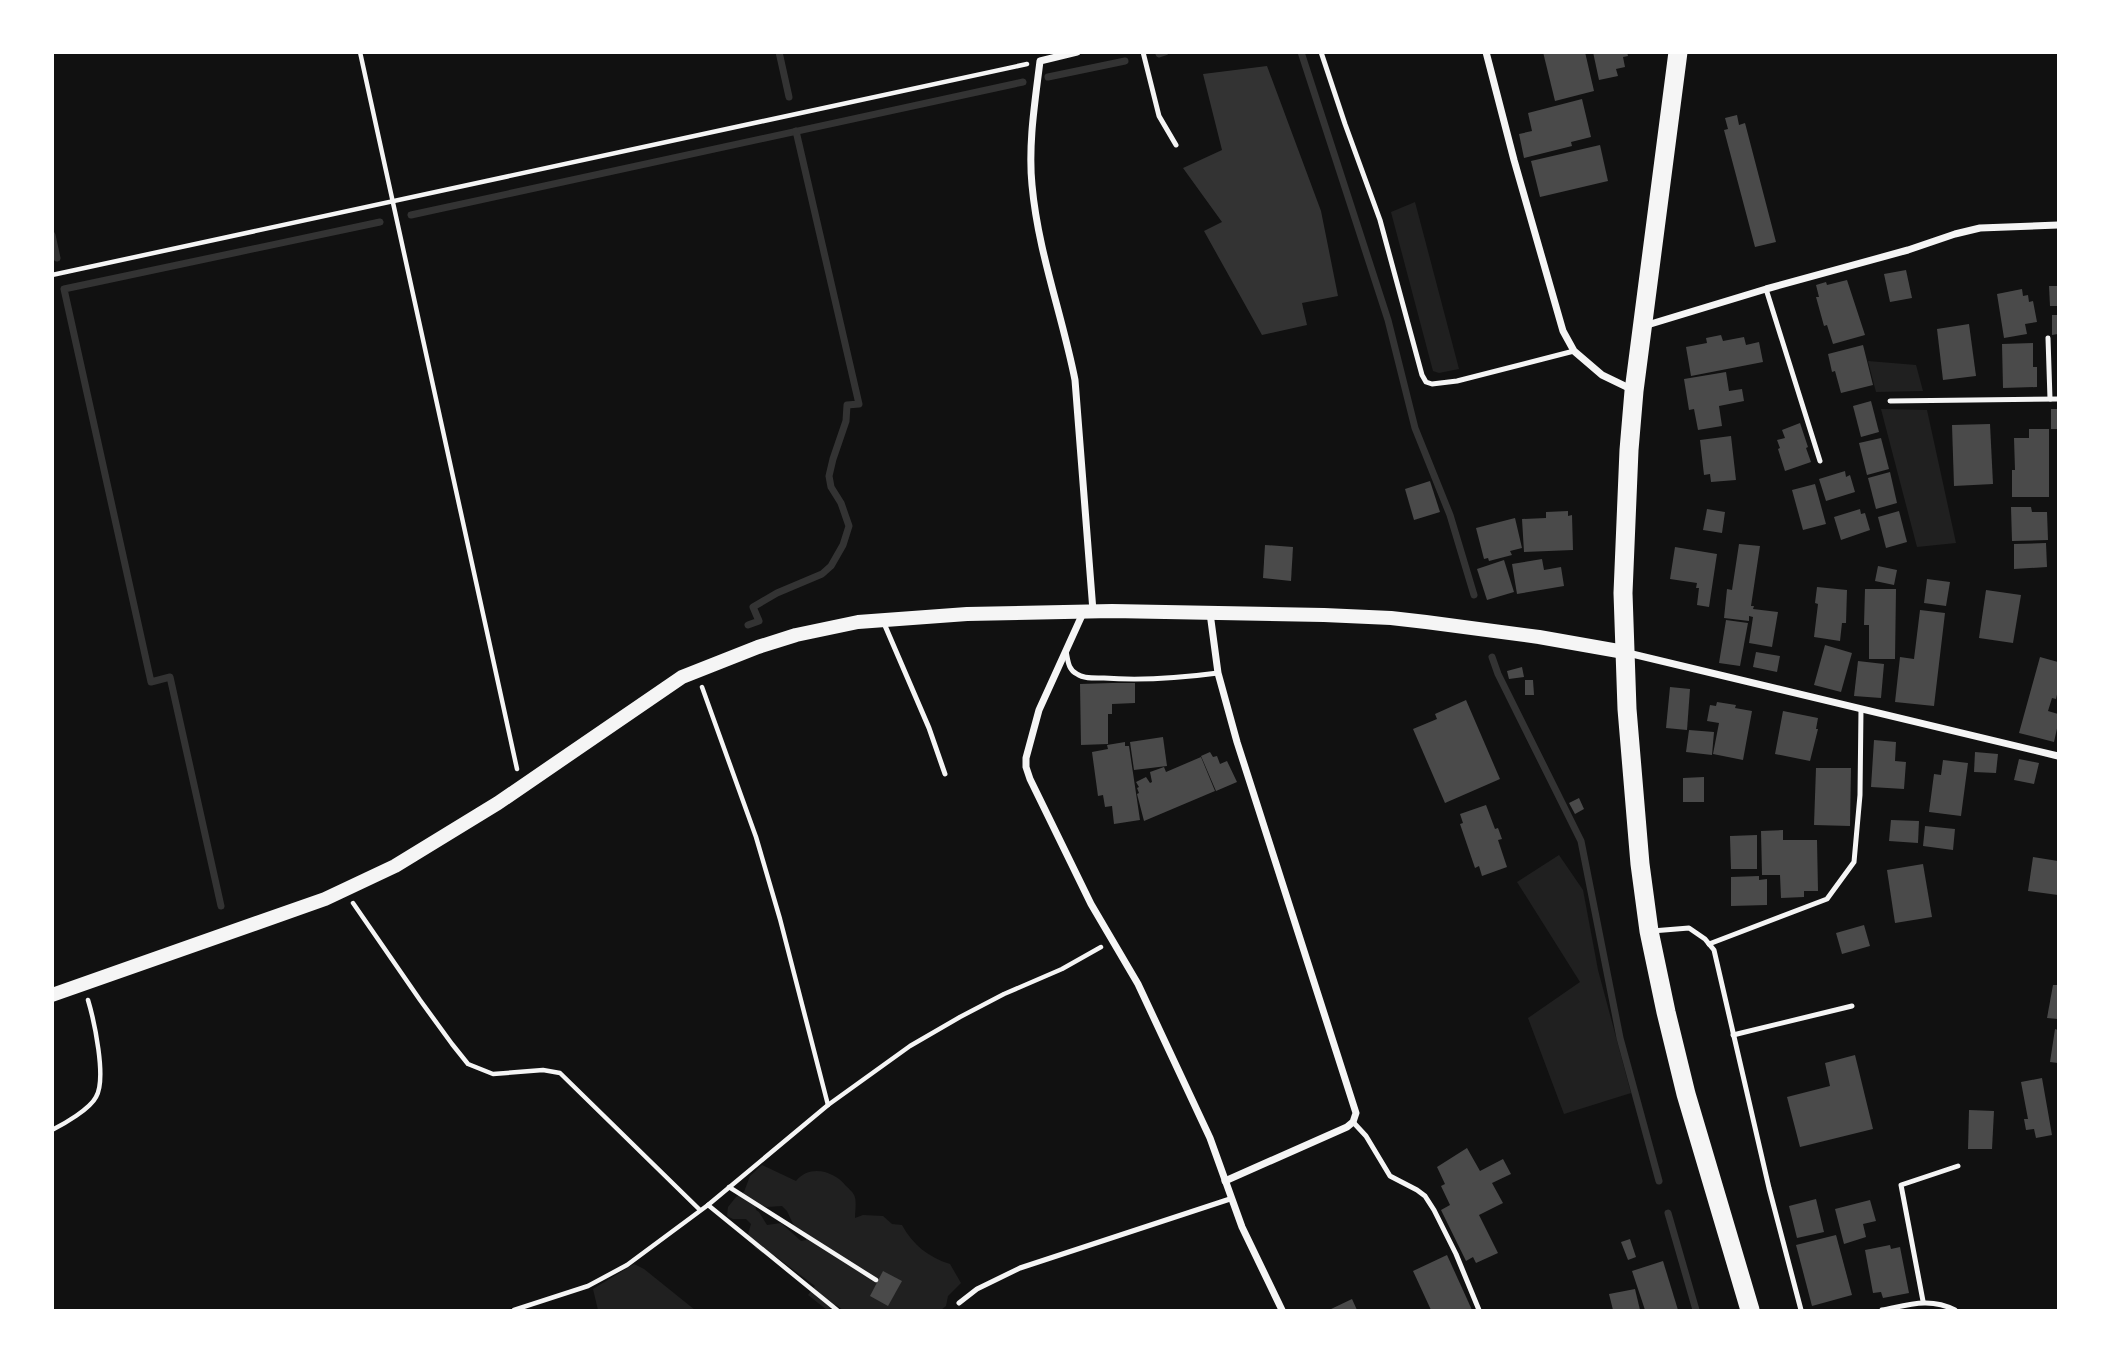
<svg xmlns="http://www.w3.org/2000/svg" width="2111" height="1363" font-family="Bitter,serif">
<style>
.green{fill:#202020;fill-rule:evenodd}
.water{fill:#333}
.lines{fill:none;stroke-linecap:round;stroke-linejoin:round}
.stream{stroke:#333;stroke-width:7}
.building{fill:#4a4a4a}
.path{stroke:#f5f5f5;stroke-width:4.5}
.service{stroke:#f5f5f5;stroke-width:5}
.minor{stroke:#f5f5f5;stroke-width:7}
.secondary{stroke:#f5f5f5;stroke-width:14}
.trunk{stroke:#f5f5f5;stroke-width:19}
</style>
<rect width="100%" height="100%" fill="#111"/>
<!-- green -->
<g class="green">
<polygon points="1415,202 1459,369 1439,373 1433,371 1391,212"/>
<polygon points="1868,361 1916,365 1923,391 1876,392"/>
<polygon points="1881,409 1927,410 1956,543 1917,547"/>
<polygon points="1559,855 1583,890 1598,970 1631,1093 1564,1114 1528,1018 1580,982 1517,882"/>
<path d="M762,1165L796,1181C810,1164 834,1171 846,1186C849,1189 852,1191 854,1195C857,1200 855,1212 855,1218L863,1215L883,1216L892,1224L902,1225C913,1245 928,1257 950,1264L961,1283L948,1296L946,1306L941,1310H843L836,1305L827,1310L808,1295L815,1286L775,1256L771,1259L755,1248L748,1234L751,1224L746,1219H733L727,1216L728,1207L736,1197L744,1192L750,1176ZM755,1204L767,1207L782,1206L787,1211L795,1228L804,1231L806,1240L801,1241L781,1223L767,1225L759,1212L756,1210Z"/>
<polygon points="634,1264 644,1269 695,1310 598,1310 593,1289"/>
</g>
<!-- water -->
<polygon class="water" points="1267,66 1321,211 1338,296 1302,303 1307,325 1262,335 1204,231 1222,222 1183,168 1222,150 1203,74"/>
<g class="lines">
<!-- stream -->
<g class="stream">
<polyline points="779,52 789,97"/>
<polyline points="1301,52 1388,320 1415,428 1450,515 1474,595"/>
<polyline points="1159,54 1165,52"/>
<polyline points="1048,77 1125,61"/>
<polyline points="411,215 1023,82"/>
<polyline points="52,235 57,258"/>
<polyline points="748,625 759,621 753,607 777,593 822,574 831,566 843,545 849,526 841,503 831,487 829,476 833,459 846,421 847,405 859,404 796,131"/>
<polyline points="1492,657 1498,674 1581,841 1620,1038 1659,1181"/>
<polyline points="221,906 170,677 151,682 64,289 380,222"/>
<polyline points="1668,1213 1696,1310"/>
</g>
</g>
<!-- building -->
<g class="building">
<polygon points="1543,52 1585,52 1594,91 1555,101"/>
<polygon points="1593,52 1627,52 1628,56 1623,57 1625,67 1616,69 1618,76 1599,80"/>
<polygon points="1582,99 1591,137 1571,142 1572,146 1524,158 1519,134 1532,131 1528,113"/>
<polygon points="1737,115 1739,125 1745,123 1776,242 1755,247 1724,130 1728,129 1725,118"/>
<polygon points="1600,145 1608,181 1540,197 1531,161"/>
<polygon points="1906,270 1912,298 1890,302 1884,274"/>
<polygon points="1847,280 1865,335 1833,344 1827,325 1824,326 1816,297 1819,297 1816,285 1826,282 1827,285"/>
<polygon points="2049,286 2058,286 2058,306 2050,306"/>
<polygon points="2022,289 2023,296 2028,295 2029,302 2033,301 2037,322 2025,324 2027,334 2004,338 1997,294"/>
<polygon points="2052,315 2058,315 2058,334 2052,335"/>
<polygon points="1969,324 1976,376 1943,380 1937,329"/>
<polygon points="1721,335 1723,341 1744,337 1746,345 1759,342 1763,362 1691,376 1686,347 1707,343 1706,338"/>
<polygon points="2033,343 2033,367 2037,367 2037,387 2003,388 2002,344"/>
<polygon points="1863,345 1873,385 1841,393 1835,371 1832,372 1828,354"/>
<polygon points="1726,372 1729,391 1742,389 1744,401 1719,406 1722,426 1698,430 1694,409 1689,410 1684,379"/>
<polygon points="1871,401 1879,432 1861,437 1853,406"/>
<rect x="2051" y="409" width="7" height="20"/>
<polygon points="1800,423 1808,447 1806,448 1811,462 1785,471 1778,449 1780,448 1777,440 1785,438 1782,430"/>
<polygon points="1990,424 1993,484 1954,486 1952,425"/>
<polygon points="2029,429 2049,429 2049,497 2012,497 2012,470 2015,470 2014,438 2029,438"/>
<polygon points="1731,436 1736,480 1711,482 1710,474 1704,475 1700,440"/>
<polygon points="1881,438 1889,469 1867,475 1859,443"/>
<polygon points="1845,471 1846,477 1850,475 1855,492 1826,501 1819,479"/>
<polygon points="1890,472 1897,503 1876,509 1868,478"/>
<polygon points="1430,481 1440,512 1414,520 1405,489"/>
<polygon points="1815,484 1826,524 1803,530 1792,490"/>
<polygon points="2011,507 2031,507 2032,512 2047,512 2048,540 2012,541"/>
<polygon points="1707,509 1725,512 1722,533 1703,530"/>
<polygon points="1860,509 1861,514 1865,513 1870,530 1841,540 1834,517"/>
<polygon points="1568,511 1568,516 1572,515 1573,550 1524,552 1522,519 1546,518 1546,512"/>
<polygon points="1899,511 1907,542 1886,548 1878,517"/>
<polygon points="1515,518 1522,548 1510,551 1512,555 1489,561 1488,558 1484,559 1476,528"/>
<polygon points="2046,543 2047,567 2014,569 2014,544"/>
<polygon points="1739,544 1760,546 1751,606 1754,606 1753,609 1778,612 1772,647 1749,643 1753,617 1749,616 1749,621 1724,618 1727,589 1732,590"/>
<polygon points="1265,545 1293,547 1291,581 1263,578"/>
<polygon points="1675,547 1717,554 1709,607 1697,605 1699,588 1696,588 1697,583 1670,579"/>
<polygon points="1542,559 1544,570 1561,567 1564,586 1517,594 1512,564"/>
<polygon points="1504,560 1514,592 1487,600 1477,569"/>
<polygon points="1878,566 1897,570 1894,585 1875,581"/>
<polygon points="1927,579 1950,582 1946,606 1924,603"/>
<polygon points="1817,587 1847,590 1846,623 1842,623 1840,641 1814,637 1818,604 1815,603"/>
<polygon points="1865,589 1896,589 1895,659 1869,659 1869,625 1864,625"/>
<polygon points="1986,590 2021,595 2013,643 1979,638"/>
<polygon points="1920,610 1945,613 1934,706 1895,702 1900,657 1914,659"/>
<polygon points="1726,620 1748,623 1740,666 1719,663"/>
<polygon points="1825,645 1852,653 1841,692 1814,685"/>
<polygon points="1756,652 1780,656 1777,672 1753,667"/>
<polygon points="2040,657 2058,662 2058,690 2056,699 2052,698 2048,711 2058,714 2058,724 2054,742 2019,733"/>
<polygon points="1858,661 1884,664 1881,698 1854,696"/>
<polygon points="1522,667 1524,677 1509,679 1507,671"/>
<polygon points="1525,680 1533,680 1534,695 1525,695"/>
<polygon points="1112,683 1135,683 1135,703 1112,704 1112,714 1108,714 1108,744 1081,745 1080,684"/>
<polygon points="1670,687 1690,689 1687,730 1666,728"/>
<polygon points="1466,700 1500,779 1445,803 1413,729 1437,719 1435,714"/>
<polygon points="1717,702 1736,705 1735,708 1752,711 1743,760 1713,754 1719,723 1707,721 1710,705 1716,706"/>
<polygon points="1783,711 1818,718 1816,729 1818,729 1810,761 1775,754"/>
<polygon points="1689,730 1714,732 1712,755 1686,752"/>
<polygon points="1163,737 1167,766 1134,770 1130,742"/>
<polygon points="1874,740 1896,742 1895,761 1906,762 1904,789 1871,787"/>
<polygon points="1125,742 1125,746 1129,746 1140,820 1114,824 1112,806 1105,807 1103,795 1098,796 1092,752 1108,749 1107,745"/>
<polygon points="1210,752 1213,757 1217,756 1220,764 1227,761 1237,782 1216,791 1201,756"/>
<polygon points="1975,752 1998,754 1996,773 1974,772"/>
<polygon points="1201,757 1215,791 1144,821 1137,794 1139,793 1137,788 1139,787 1136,782 1146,777 1150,783 1152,782 1150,772 1164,767 1166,772"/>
<polygon points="2019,759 2039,763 2034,784 2014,780"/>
<polygon points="1943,760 1968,763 1961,816 1929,812 1934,774 1941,775"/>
<polygon points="1816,768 1851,768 1850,826 1814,825"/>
<polygon points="1704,777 1704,802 1683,802 1683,778"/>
<polygon points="1579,798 1584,809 1575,814 1569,803"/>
<polygon points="1486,805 1495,829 1498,828 1502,839 1498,840 1507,867 1482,876 1479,866 1475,868 1460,824 1463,823 1460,814"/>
<polygon points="1891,820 1919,821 1918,843 1889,841"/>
<polygon points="1925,826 1955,829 1953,850 1923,846"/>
<polygon points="1783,830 1783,840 1817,840 1818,891 1804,891 1804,897 1781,898 1780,875 1762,875 1761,831"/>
<polygon points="1757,835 1757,869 1731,869 1730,836"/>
<polygon points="2033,857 2058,861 2058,895 2028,891"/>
<polygon points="1923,864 1932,917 1895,923 1887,870"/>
<polygon points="1759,876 1759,880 1767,879 1767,905 1731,906 1731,877"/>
<polygon points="1864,925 1870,946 1842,954 1836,933"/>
<polygon points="2053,985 2058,985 2058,1019 2047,1018"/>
<polygon points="2055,1029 2058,1030 2058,1063 2050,1062"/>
<polygon points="1855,1055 1873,1129 1800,1147 1787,1097 1830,1086 1825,1063"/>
<polygon points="2042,1078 2052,1135 2036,1138 2034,1129 2026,1130 2024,1119 2028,1119 2021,1082"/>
<polygon points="1969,1110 1994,1111 1992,1149 1968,1149"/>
<polygon points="1467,1148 1480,1171 1503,1159 1511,1174 1492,1183 1503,1203 1479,1215 1498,1253 1476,1263 1473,1257 1466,1261 1441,1210 1450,1205 1441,1186 1445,1184 1437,1167"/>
<polygon points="1816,1199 1824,1232 1797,1238 1789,1206"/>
<polygon points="1870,1200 1876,1221 1863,1224 1866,1237 1844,1244 1835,1209"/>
<polygon points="1836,1235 1852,1295 1812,1306 1796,1245"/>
<polygon points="1630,1239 1636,1257 1628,1260 1621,1242"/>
<polygon points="1890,1245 1891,1249 1900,1247 1909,1293 1883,1298 1881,1292 1873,1293 1865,1250"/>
<polygon points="1447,1255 1472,1310 1431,1310 1413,1271"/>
<polygon points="1663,1261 1678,1310 1645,1310 1632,1271"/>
<polygon points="883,1271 902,1281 888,1306 870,1296"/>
<polygon points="1635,1289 1640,1310 1613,1310 1609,1294"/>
<polygon points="1352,1299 1357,1310 1329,1310"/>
</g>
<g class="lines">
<!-- path -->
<g class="path">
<polyline points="360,52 517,769"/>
<polyline points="52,275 1027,64"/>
<polyline points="702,687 756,837 780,919 828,1105"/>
<polyline points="353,903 420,1000 452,1044 468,1064 493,1074 543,1070 560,1073 700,1210"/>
<path d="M52,1130C64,1124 90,1109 96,1097C107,1079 94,1020 88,1000"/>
<polyline points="729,1187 876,1280"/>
<polyline points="708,1205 837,1310"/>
<polyline points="514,1310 588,1286 627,1265 708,1205 828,1105 910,1046 960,1017 1004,994 1062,969 1101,947"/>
</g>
<!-- service -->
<g class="service">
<polyline points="1143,52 1159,116 1176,145"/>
<polyline points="1321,52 1345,124 1380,220 1422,375 1426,382 1432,384 1457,381 1574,351"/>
<polyline points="1766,289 1820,461"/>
<polyline points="2048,338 2050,399"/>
<polyline points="1890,401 2058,399"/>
<polyline points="883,621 929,728 945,774"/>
<path d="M1066,651C1068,660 1068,670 1077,674C1084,679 1095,678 1104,678C1142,681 1180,678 1218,673"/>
<polyline points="1652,931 1689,928 1705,939 1714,950 1769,1188 1801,1310"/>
<polyline points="1709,944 1827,899 1854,862 1860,795 1861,709"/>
<polyline points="1733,1035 1852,1006"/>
<polyline points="1353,1122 1366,1136 1390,1176 1417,1190 1425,1196 1434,1210 1456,1254 1479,1310"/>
<polyline points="1923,1301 1901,1185 1958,1166"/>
<polyline points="959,1303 977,1289 1020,1268 1230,1199"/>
<path d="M1882,1310C1908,1305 1930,1297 1955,1310"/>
</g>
<!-- minor -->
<g class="minor">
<path d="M1077,52L1040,61C1035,102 1028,144 1032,185C1038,252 1062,314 1075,380L1093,611"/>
<polyline points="1486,52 1514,160 1563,331 1574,351 1602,375 1631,389"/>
<polyline points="1644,326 1766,289 1908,250 1955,234 1980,228 2058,225"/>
<polyline points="1083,613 1039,710 1026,758 1026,767 1030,779 1091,904 1138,984 1210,1138 1242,1227 1282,1310"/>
<polyline points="1210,613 1218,673 1237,742 1356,1113 1353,1122 1347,1127 1225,1181"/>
<polyline points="1628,653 2058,756"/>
</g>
<!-- secondary -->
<polyline class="secondary" points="52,995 325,899 395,866 498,803 682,677 758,647 796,635 858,622 967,614 1112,611 1324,615 1391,618 1426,622 1539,637 1624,652"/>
<!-- trunk -->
<polyline class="trunk" points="1678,52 1634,391 1629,450 1623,593 1627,709 1640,864 1649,931 1666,1012 1686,1094 1750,1310"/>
</g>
<!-- border -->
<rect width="2111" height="1363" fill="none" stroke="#ffffff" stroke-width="108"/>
</svg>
